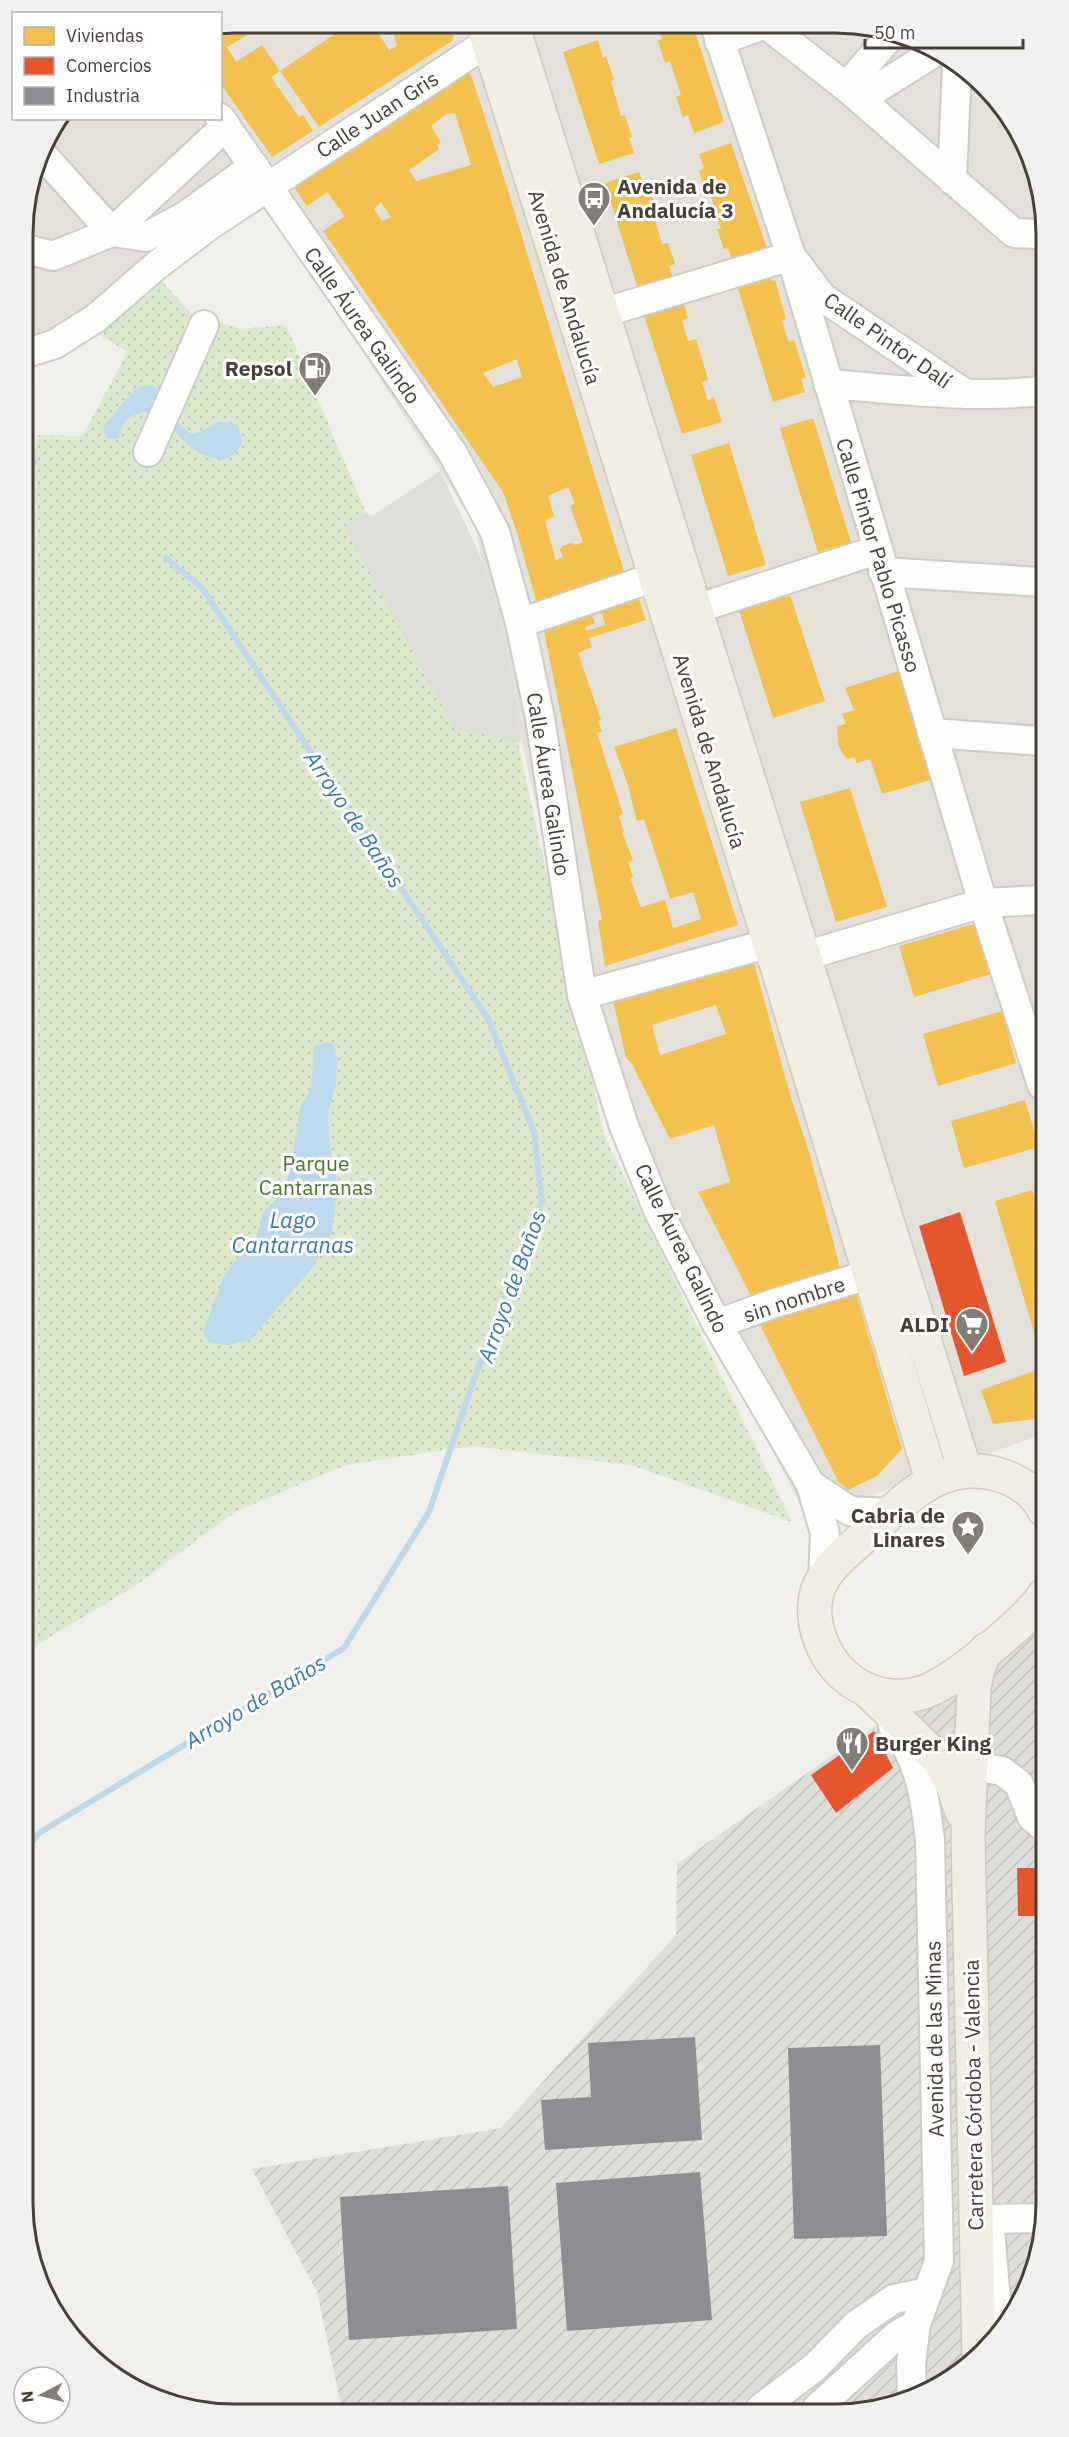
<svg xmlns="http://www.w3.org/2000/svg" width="1069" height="2437" font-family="'IBM Plex Sans',sans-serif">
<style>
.residential{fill:#e3e1d9}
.industrial{fill:url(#industrial-furrows)}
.park{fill:url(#park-dots)}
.parking{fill:#dfdedb}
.water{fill:#bed9eb}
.homes{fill:#f2c14e;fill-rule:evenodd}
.shops{fill:#e4572e}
.industry{fill:#8d8d92}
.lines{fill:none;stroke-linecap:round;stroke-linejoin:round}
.stream{stroke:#bed9eb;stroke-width:6}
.minor-casing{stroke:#cdcbc7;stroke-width:32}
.major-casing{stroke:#d1caba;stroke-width:36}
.minor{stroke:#fdfdfc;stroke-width:28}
.major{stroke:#f0ede5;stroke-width:33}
.labels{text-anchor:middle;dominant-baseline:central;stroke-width:6;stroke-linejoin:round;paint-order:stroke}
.street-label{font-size:21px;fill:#464037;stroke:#fff}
.poi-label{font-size:21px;font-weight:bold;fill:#464037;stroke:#fff;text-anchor:end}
.park-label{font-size:21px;fill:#48742e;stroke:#fff}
.water-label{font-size:22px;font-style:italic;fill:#3779ab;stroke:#fff}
.rim{fill:none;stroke:#464037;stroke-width:3}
</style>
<defs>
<pattern id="industrial-furrows" width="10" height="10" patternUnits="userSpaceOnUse" patternTransform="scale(1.5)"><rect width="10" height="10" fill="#e0ded9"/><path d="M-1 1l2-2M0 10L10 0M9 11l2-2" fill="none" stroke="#c2c0bb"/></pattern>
<pattern id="park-dots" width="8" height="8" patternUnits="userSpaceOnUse" patternTransform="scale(1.5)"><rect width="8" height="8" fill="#dde9cd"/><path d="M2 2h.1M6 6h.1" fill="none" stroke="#bfc9b1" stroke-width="1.8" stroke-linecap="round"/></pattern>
</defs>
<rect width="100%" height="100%" fill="#f0efeb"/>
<!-- residential -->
<polygon class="residential" points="234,23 876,26 975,75 1018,128 1039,179 1043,1434 842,1506 805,1514 607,1128 473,520 265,204 23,370 23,219 44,140 61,119 220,118 221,25"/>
<!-- industrial -->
<polygon class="industrial" points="1044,1608 1046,2218 1031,2284 1003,2332 953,2379 890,2407 342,2410 317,2292 252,2169 501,2128 676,1935 677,1864"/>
<!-- park -->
<polygon class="park" points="160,279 191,313 240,329 286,325 368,517 517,738 604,1135 792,1522 631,1465 472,1446 346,1465 235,1512 134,1587 28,1650 24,470 34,455 37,435 82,436 128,352 100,335"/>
<!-- parking -->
<polygon class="parking" points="440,471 476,546 497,605 514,691 521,743 454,728 344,526 366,513 372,516"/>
<!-- water -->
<g class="water">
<path d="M149,385C171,392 171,421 190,433C210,434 215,413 238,426L242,441C239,451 232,459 222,459C192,458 176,432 158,411C149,408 127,416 123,425C120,430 121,434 118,439H107L103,429L105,423C122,411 126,387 149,385Z"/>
<polygon points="327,1042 334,1044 337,1057 336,1085 328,1112 329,1142 338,1184 332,1232 313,1267 251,1339 229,1345 209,1343 203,1332 225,1273 256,1238 263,1213 278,1197 290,1173 300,1108 311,1088 314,1046"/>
</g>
<!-- homes -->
<g class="homes">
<polygon points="241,23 248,23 254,31 227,47 236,62 262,45 280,71 351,23 372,23 389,50 397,46 390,23 453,24 456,31 452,41 319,127 280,71 271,77 299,117 303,115 313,131 272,157 220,83 220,38"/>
<polygon points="657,25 693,25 724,122 694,133 688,115 683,117 676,97 681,95 670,61 665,63 658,41 662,39"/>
<polygon points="598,40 603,58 606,56 614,80 611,81 621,116 625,115 632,137 629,138 634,153 599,164 563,52"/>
<path d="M462,69L471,75L498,158L625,575L537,603L518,536L503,492L323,231L345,216L327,192L307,206L292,185ZM455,113L471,165L416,181L409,170L439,149L437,145L441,143L431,126L446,114ZM381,202L391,217L382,221L374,209ZM517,359L522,377L493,387L483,373ZM568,487L575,503L570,506L583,542L576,545L571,543L562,546L560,550L563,557L556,560L545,521L554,516L548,496Z"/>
<polygon points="731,143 769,254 734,265 728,248 724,249 717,229 721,229 710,193 706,194 699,171 704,168 699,154"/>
<polygon points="639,172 644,188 649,187 656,209 652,210 662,244 668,243 675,264 669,266 674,282 639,293 605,183"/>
<polygon points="767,269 771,281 775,280 786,319 782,320 788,342 794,340 806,378 801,379 805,392 773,402 735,279"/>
<polygon points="681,296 688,318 682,321 688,341 696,339 708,380 702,382 708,401 714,397 722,422 682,434 642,309"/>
<polygon points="813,418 851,542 818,552 780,428"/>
<polygon points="729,443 766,565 728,576 691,455"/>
<path d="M636,591L646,620L589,638L592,647L578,653L601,720L598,721L602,732L597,733L623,814L619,816L624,832H622L633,860L628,862L633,877L630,878L641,907L665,900L673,928L701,919L693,892L670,899L644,819L637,821L627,782L614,747L676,728L738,925L605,966L598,921L602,920L542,621ZM602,613L605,625L586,631L585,627L595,623L592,616Z"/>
<polygon points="789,592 825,701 773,718 739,610"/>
<polygon points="902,670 937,778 882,794 870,759 856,763 855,757 847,759 843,754 838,745 837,726 846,724 842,714 854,710 845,688"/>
<polygon points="850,788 887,907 836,922 800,802"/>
<polygon points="977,923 991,974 914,997 899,946"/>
<path d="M752,956L791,1098L810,1155L841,1271L752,1298L698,1192L730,1182L714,1125L670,1139L632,1064L626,1058L613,1000ZM716,1005L726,1034L660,1055L652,1025Z"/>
<polygon points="1002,1011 1016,1063 938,1086 923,1034"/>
<polygon points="1025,1100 1039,1147 964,1168 951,1121"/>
<polygon points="1032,1190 1043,1223 1043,1332 1035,1335 995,1201"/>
<polygon points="854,1286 902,1449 877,1476 848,1490 838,1481 756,1317"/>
<polygon points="1043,1368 1043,1418 993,1424 981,1390"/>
</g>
<!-- shops -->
<g class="shops">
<polygon points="960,1212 1006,1362 964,1376 919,1226"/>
<polygon points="874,1731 893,1768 836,1813 811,1775"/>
<polygon points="1017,1868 1045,1868 1045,1916 1018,1916"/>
</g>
<!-- industry -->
<g class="industry">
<polygon points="695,2037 702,2140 545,2150 541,2100 591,2097 588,2043"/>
<polygon points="880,2045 887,2236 794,2239 788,2048"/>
<polygon points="700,2172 712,2320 567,2331 556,2183"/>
<polygon points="508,2186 517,2329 349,2340 340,2197"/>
</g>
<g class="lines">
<!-- stream -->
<g class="stream">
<polyline points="24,455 34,462"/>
<polyline points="28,1847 39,1833 344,1648 429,1512 472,1385 542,1201 534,1132 488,1019 202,588 166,558"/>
</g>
<!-- minor casing -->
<g class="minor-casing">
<g id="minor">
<polyline points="715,25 791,256 983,903 1042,1085"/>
<polyline points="768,26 846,87 1014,233 1039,234"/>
<polyline points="719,41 760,26"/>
<polyline points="846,87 892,34"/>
<polyline points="860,99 932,54"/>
<polyline points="220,118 452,452 495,532 520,623 540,718 582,995 624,1126 658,1210 717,1324 811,1485 825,1533 823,1579"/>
<polyline points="41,153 112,232"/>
<polyline points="952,180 957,66"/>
<polyline points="112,232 146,237 185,216 254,166"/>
<polyline points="23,248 53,256 112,232 226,126"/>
<polyline points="602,313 791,256 822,297 966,394"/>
<polyline points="23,354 55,344 96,318 157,265 210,225 488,42"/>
<path d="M828,384C898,389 969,399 1040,391"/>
<polyline points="148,452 204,325"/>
<polyline points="883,572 1041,582"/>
<polyline points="696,609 877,550"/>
<polyline points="520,623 655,577"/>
<polyline points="932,733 1041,741"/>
<polyline points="804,956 983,903 1042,900"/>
<polyline points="582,995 770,943"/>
<polyline points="717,1324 772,1304 871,1274"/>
<polyline points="811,1485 850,1511 890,1513"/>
<path d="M893,1726C920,1760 925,1798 930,1840L939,2261L916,2324L911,2364L912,2397"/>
<polyline points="969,1765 1002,1771 1019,1784 1032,1817 1045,1828"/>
<polyline points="989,2218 999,2336"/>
<polyline points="989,2219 1046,2218"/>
<polyline points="761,2408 815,2367 856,2325 894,2299 928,2292"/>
<polyline points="817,2408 896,2336 916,2324"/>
</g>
</g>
<!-- major casing -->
<g class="major-casing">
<g id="major">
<polyline points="483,24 770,943 932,1480"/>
<polyline points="512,24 965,1470"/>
<path d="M1044,1510C1035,1493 1021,1482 1003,1476C945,1456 908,1497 869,1532C851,1549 827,1565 818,1589C808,1619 822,1656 845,1676C866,1694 894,1701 921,1693C949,1686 1029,1620 1044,1595"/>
<polyline points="869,1692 939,1760 952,1783 962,1812"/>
<polyline points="979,2355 968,1834 974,1687 978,1668 986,1650"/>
</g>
</g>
<!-- minor -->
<use href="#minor" class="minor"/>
<!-- major -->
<use href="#major" class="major"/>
</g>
<!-- icons -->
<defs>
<g id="bus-pin" transform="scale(1.725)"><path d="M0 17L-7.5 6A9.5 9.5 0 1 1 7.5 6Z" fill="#827d76" stroke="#fff"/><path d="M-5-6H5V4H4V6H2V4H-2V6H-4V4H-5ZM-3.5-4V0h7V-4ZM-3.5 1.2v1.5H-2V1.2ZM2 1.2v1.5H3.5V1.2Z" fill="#fff"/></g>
<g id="fuel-pin" transform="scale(1.725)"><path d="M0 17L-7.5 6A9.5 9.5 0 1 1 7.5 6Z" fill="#827d76" stroke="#fff"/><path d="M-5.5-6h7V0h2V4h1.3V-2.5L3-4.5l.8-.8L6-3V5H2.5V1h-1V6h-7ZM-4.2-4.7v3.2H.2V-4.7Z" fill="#fff"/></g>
<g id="supermarket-pin" transform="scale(1.725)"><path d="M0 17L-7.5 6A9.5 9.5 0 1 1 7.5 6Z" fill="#827d76" stroke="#fff"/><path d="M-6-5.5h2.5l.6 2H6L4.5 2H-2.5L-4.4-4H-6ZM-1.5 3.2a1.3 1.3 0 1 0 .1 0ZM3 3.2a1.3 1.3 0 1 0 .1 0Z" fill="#fff"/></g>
<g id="sight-pin" transform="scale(1.725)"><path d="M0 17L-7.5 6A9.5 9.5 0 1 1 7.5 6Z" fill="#827d76" stroke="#fff"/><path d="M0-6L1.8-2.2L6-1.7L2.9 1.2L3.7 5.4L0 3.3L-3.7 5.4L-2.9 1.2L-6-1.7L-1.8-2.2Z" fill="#fff"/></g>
<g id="restaurant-pin" transform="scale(1.725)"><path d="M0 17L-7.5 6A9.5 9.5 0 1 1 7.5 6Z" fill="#827d76" stroke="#fff"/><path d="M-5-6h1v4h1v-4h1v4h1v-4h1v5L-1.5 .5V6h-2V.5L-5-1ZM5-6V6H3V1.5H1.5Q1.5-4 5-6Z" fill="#fff"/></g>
</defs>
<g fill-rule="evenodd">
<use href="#bus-pin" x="594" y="198"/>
<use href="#fuel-pin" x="315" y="368"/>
<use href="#supermarket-pin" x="972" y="1324"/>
<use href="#sight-pin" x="968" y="1527"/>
<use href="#restaurant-pin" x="852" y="1743"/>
</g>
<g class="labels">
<!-- street labels -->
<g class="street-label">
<text transform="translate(377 114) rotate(-33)">Calle Juan Gris</text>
<text transform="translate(565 287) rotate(73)">Avenida de Andalucía</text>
<text transform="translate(363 325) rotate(55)">Calle Áurea Galindo</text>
<text transform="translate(888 340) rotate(35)">Calle Pintor Dalí</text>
<text transform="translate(879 555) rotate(73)">Calle Pintor Pablo Picasso</text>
<text transform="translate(710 751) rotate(73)">Avenida de Andalucía</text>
<text transform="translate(549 784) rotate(81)">Calle Áurea Galindo</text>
<text transform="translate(682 1248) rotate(64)">Calle Áurea Galindo</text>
<text transform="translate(794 1299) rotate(-18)">sin nombre</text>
<text transform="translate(934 2039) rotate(-91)">Avenida de las Minas</text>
<text transform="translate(973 2095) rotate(-91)">Carretera Córdoba - Valencia</text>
</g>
<!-- poi labels -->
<g class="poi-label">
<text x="617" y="186" text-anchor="start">Avenida de<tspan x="617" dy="24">Andalucía 3</tspan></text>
<text x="292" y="368">Repsol</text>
<text x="949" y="1324">ALDI</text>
<text x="945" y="1515">Cabria de<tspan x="945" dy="24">Linares</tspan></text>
<text x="875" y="1743" text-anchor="start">Burger King</text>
</g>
<!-- park labels -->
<g class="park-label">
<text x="316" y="1163">Parque<tspan x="316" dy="24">Cantarranas</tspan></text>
</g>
<!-- water labels -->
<g class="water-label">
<text transform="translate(355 819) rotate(56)">Arroyo de Baños</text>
<text x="293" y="1219">Lago<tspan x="293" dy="25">Cantarranas</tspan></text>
<text transform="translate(511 1286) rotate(-70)">Arroyo de Baños</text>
<text transform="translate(255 1701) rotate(-31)">Arroyo de Baños</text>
</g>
</g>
<!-- crop -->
<path d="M0 0H1069V2437H0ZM234 33H835A201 201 0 0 1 1036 234V2203A201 201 0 0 1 835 2404H234A201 201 0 0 1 33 2203V234A201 201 0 0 1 234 33Z" fill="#f0f0ef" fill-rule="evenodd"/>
<path class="rim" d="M234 33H835A201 201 0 0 1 1036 234V2203A201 201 0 0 1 835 2404H234A201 201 0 0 1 33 2203V234A201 201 0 0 1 234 33Z"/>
<!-- legend -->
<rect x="12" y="12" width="210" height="108" fill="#ffffff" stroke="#b5b3af" stroke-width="1.5"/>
<rect x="24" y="27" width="30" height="18" fill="#f2c14e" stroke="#b5b3af" stroke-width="1.5"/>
<text x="66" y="42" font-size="18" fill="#464037">Viviendas</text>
<rect x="24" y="57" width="30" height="18" fill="#e4572e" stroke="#b5b3af" stroke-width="1.5"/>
<text x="66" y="72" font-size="18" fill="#464037">Comercios</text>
<rect x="24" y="87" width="30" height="18" fill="#8d8d92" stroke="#b5b3af" stroke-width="1.5"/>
<text x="66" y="102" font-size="18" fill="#464037">Industria</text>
<!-- north arrow -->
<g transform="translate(42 2395) rotate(263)"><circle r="28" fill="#ffffff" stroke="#b5b3af" stroke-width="1.5"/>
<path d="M0-4.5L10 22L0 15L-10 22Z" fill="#827d76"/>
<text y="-9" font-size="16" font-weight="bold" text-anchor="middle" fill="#464037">N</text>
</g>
<!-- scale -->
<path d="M865 39v9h158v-9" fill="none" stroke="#464037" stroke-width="3"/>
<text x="874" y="39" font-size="18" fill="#464037" stroke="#ffffff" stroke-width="4.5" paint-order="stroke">50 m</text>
</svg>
